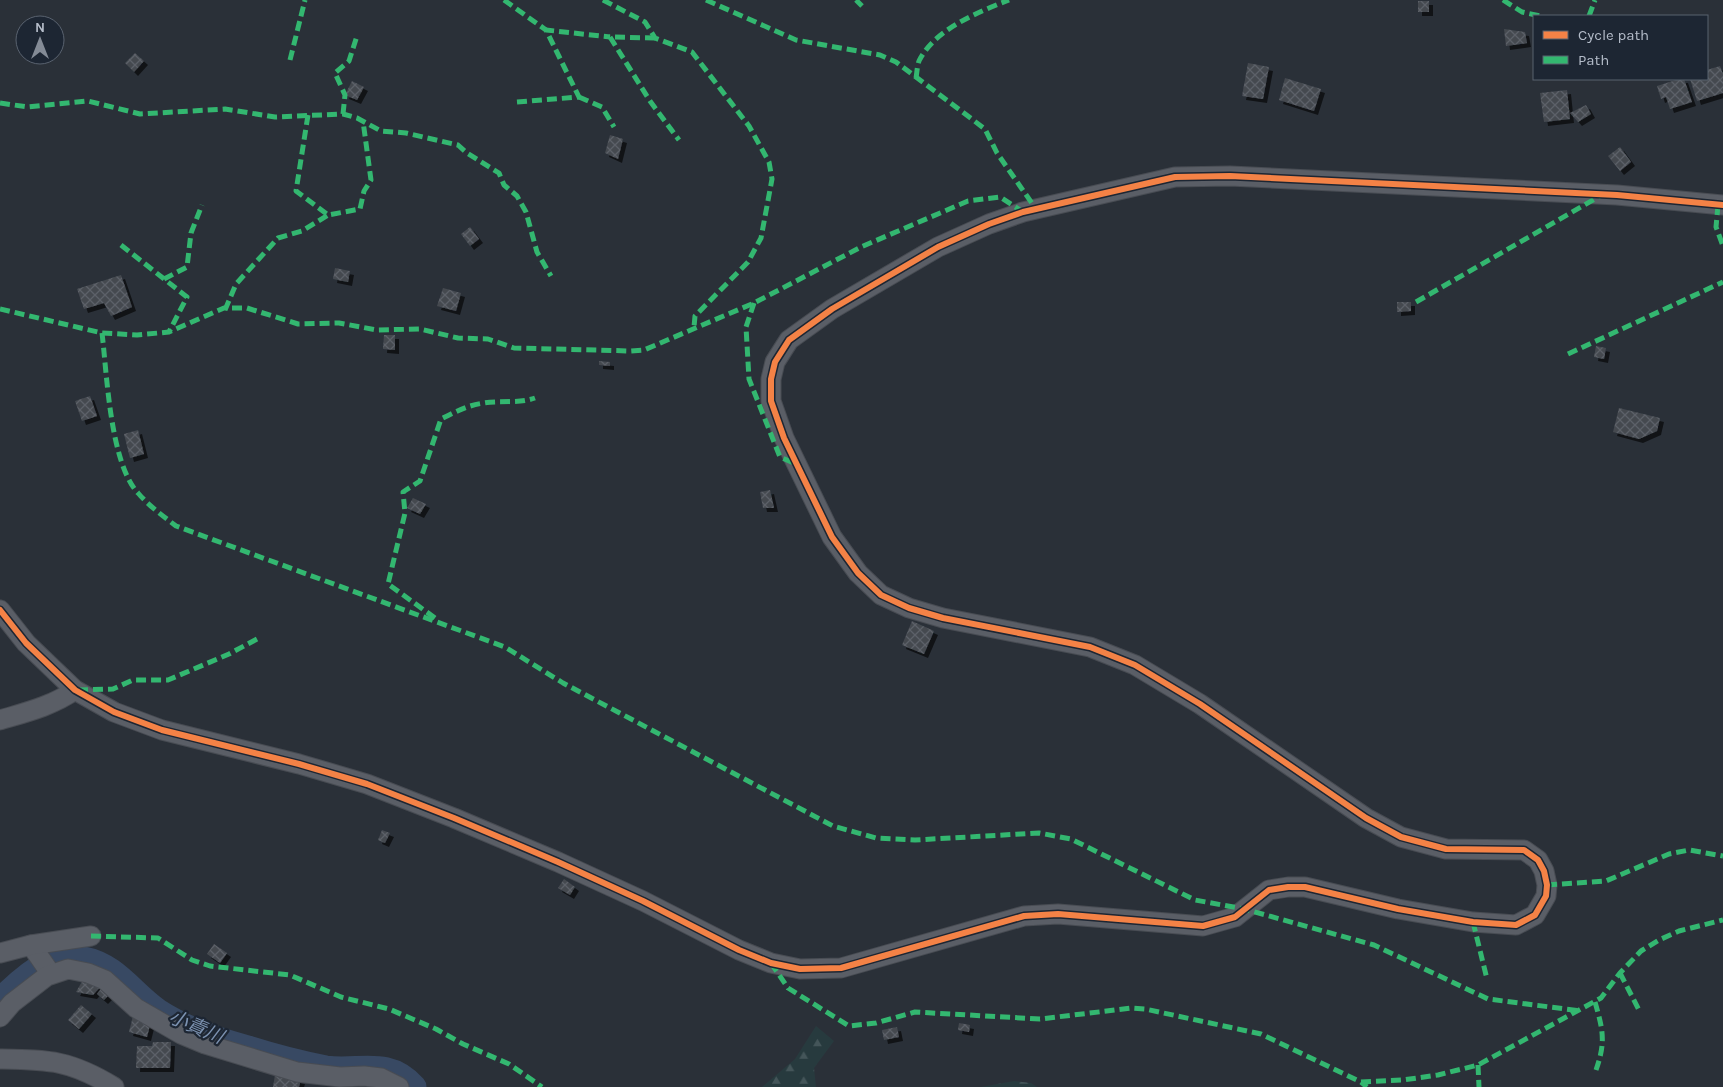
<svg xmlns="http://www.w3.org/2000/svg" width="1723" height="1087" font-family="Karla,'Noto Sans JP',sans-serif">
<style>
.forest{fill:url(#forest-firs)}
.lines{fill:none;stroke-linecap:round;stroke-linejoin:round}
.river{stroke:#384963;stroke-width:25}
.building{fill:url(#building-cross-hatch);filter:url(#shadow)}
.minor-casing{stroke:#484c53;stroke-width:21}
.minor{stroke:#5a5e66;stroke-width:19}
.quiet{stroke:#33b770;stroke-width:5;stroke-dasharray:10 5;stroke-linecap:butt}
.cycleway-casing{stroke:#1d2633;stroke-width:9}
.cycleway{stroke:#f48246;stroke-width:6}
.labels{text-anchor:middle;dominant-baseline:central;stroke-width:4.5;stroke-linejoin:round;paint-order:stroke}
.water-label{font-size:19px;font-style:italic;fill:#7c92b1;stroke:#1d2633}
</style>
<defs>
<pattern id="forest-firs" width="22" height="20" patternUnits="userSpaceOnUse" patternTransform="scale(1.25)"><rect width="22" height="20" fill="#273a3e"/><path d="M5 1l3.5 6h-7zM16 11l3.5 6h-7z" fill="#445559"/></pattern>
<pattern id="building-cross-hatch" width="8" height="8" patternUnits="userSpaceOnUse" patternTransform="scale(1.25)"><rect width="8" height="8" fill="#444950"/><path d="M0 0l8 8M0 8l8-8" fill="none" stroke="#5d6168"/></pattern>
<filter id="shadow"><feDropShadow dx="4" dy="4" stdDeviation="0" flood-color="#0009"/></filter>
</defs>
<rect width="100%" height="100%" fill="#2a3038"/>
<!-- forest -->
<g class="forest">
<polygon points="816,1026 834,1041 814,1068 816,1087 762,1087 795,1059"/>
<polygon points="1014,1081 1031,1083 1037,1087 981,1087"/>
</g>
<g class="lines">
<!-- river -->
<path class="river" d="M0,1001C14,986 33,970 50,961C60,956 74,958 84,959C116,965 133,994 158,1011C184,1028 218,1040 248,1048C273,1056 300,1063 326,1068C358,1073 388,1057 414,1087"/>
</g>
<!-- building -->
<g class="building">
<rect x="1418" y="1" width="11" height="11"/>
<polygon points="1504,29 1525,32 1527,43 1506,46"/>
<polygon points="135,53 144,61 134,72 125,63"/>
<polygon points="1248,63 1269,67 1263,99 1242,96"/>
<polygon points="1720,66 1723,74 1723,93 1697,101 1690,79 1707,79 1707,70"/>
<polygon points="1285,78 1321,89 1314,111 1279,100"/>
<polygon points="1679,79 1684,79 1692,102 1670,109 1666,97 1661,99 1657,86"/>
<polygon points="352,81 364,87 357,100 345,95"/>
<polygon points="1567,90 1570,119 1544,122 1540,93"/>
<polygon points="1586,105 1591,114 1578,122 1570,113"/>
<polygon points="610,135 623,139 618,159 605,153"/>
<polygon points="1620,147 1631,162 1620,171 1608,156"/>
<polygon points="470,227 479,239 470,246 461,234"/>
<polygon points="335,268 350,271 348,282 333,279"/>
<polygon points="121,275 132,307 111,316 104,303 84,309 77,289"/>
<polygon points="443,288 461,293 456,311 437,306"/>
<polygon points="1397,302 1411,302 1411,311 1397,312"/>
<polygon points="384,335 395,335 395,350 383,349"/>
<polygon points="1596,346 1606,348 1604,359 1594,357"/>
<polygon points="599,361 610,362 610,366 599,365"/>
<polygon points="90,396 97,416 82,421 75,401"/>
<polygon points="1619,408 1660,418 1657,431 1639,439 1613,432"/>
<polygon points="138,430 144,454 130,458 124,434"/>
<polygon points="770,490 774,508 763,508 760,492"/>
<polygon points="413,498 426,504 420,514 407,508"/>
<polygon points="912,621 934,631 924,654 902,645"/>
<polygon points="382,830 390,833 385,843 378,840"/>
<polygon points="564,879 575,887 570,895 558,888"/>
<polygon points="214,944 227,953 220,963 207,954"/>
<polygon points="84,978 103,984 93,995 76,992"/>
<polygon points="104,985 112,992 104,1000 97,994"/>
<polygon points="81,1005 92,1014 79,1029 68,1020"/>
<polygon points="133,1016 151,1021 147,1037 129,1032"/>
<polygon points="959,1023 970,1025 969,1032 958,1030"/>
<polygon points="897,1027 899,1037 884,1040 882,1030"/>
<polygon points="153,1042 171,1042 170,1068 136,1068 137,1046 152,1046"/>
<polygon points="275,1075 301,1080 299,1087 273,1087"/>
</g>
<g class="lines">
<!-- minor casing -->
<g class="minor-casing">
<g id="minor">
<polyline points="0,610 26,643 75,690 114,712 162,730 299,764 367,784 454,818 558,862 643,901 739,950 771,963 800,969 841,968 1024,916 1058,914 1203,926 1235,917 1269,890 1288,887 1305,887 1398,909 1473,922 1516,925 1535,915 1546,896 1547,885 1544,871 1538,860 1524,850 1446,849 1401,837 1366,818 1200,704 1135,665 1090,647 943,618 909,608 881,595 858,573 832,537 784,438 771,401 771,379 775,362 789,340 832,309 938,247 989,224 1023,212 1175,177 1230,176 1617,195 1723,205"/>
<path d="M0,720C27,712 52,706 75,690"/>
<polyline points="31,945 51,974"/>
<polyline points="0,953 31,945 91,936"/>
<polyline points="0,1017 12,1003 47,976 68,969 88,973 105,980 136,1008 181,1034 205,1044 297,1072 340,1077 364,1076 381,1078 399,1087"/>
<path d="M0,1059C50,1060 70,1060 114,1087"/>
</g>
</g>
<!-- minor -->
<use href="#minor" class="minor"/>
<!-- quiet -->
<g class="quiet">
<polyline points="504,0 546,30"/>
<polyline points="603,0 645,22 655,38 692,52 749,126 769,162 772,179 761,238 748,262 695,316 694,327"/>
<polyline points="706,0 796,40 880,55 896,62 985,129 997,153 1036,209"/>
<polyline points="856,0 862,6"/>
<polyline points="1503,0 1522,12 1540,16"/>
<polyline points="1589,16 1595,0"/>
<polyline points="655,38 610,37 650,101 679,140"/>
<polyline points="290,60 305,0"/>
<path d="M916,78C917,73 917,64 920,59C936,29 978,12 1009,0"/>
<polyline points="579,97 602,107 614,127"/>
<polyline points="517,102 579,97 546,30 610,37"/>
<polyline points="0,103 28,107 88,101 140,114 225,109 275,117 343,114 357,118 381,131 406,133 458,145 467,153 499,173 504,185 517,196 526,212 537,252 551,276"/>
<polyline points="343,114 345,95 335,73 349,61 357,36"/>
<polyline points="308,115 296,191 328,215 360,209 364,191 371,180 363,121"/>
<polyline points="1718,205 1716,227 1723,246"/>
<polyline points="121,245 187,297 169,332"/>
<polyline points="164,279 187,267 191,233 202,205"/>
<polyline points="1416,302 1600,196"/>
<polyline points="754,303 746,327 749,379 780,457 796,464"/>
<polyline points="0,309 102,333 137,335 169,332 224,308 247,308 298,324 339,323 377,330 420,329 458,338 488,339 514,348 631,351 644,350 754,303 861,247 968,201 1000,197 1023,212"/>
<polyline points="225,310 236,284 278,238 302,231 328,215"/>
<path d="M102,333C107,374 110,463 138,493C149,506 163,516 176,526L505,647L563,683L833,826L876,838L915,840L1039,833L1071,839L1195,900L1244,909L1374,945L1488,999L1581,1011"/>
<polyline points="1568,354 1723,282"/>
<path d="M435,618L388,584L405,513L403,492L420,481L441,419C455,412 468,405 484,403C502,400 518,404 535,398"/>
<polyline points="78,690 113,689 133,680 168,680 229,654 259,638"/>
<polyline points="1547,885 1606,881 1669,854 1689,850 1723,856"/>
<polyline points="1473,922 1487,979"/>
<polyline points="91,936 158,938 192,960 210,966 290,975 341,997 389,1009 436,1029 463,1044 509,1064 542,1087"/>
<polyline points="771,963 788,988 849,1026 876,1023 915,1012 1040,1019 1132,1008 1145,1009 1261,1034 1361,1082 1367,1087"/>
<polyline points="1620,973 1640,1012"/>
<path d="M1595,1002C1603,1030 1606,1042 1596,1070"/>
<polyline points="1478,1065 1479,1087"/>
<polyline points="1361,1082 1403,1080 1438,1075 1478,1065 1601,998 1620,973 1641,951 1659,940 1679,931 1723,920"/>
</g>
<!-- cycleway casing -->
<g class="cycleway-casing">
<polyline id="cycleway" points="0,610 26,643 75,690 114,712 162,730 299,764 367,784 454,818 558,862 643,901 739,950 771,963 800,969 841,968 1024,916 1058,914 1203,926 1235,917 1269,890 1288,887 1305,887 1398,909 1473,922 1516,925 1535,915 1546,896 1547,885 1544,871 1538,860 1524,850 1446,849 1401,837 1366,818 1200,704 1135,665 1090,647 943,618 909,608 881,595 858,573 832,537 784,438 771,401 771,379 775,362 789,340 832,309 938,247 989,224 1023,212 1175,177 1230,176 1617,195 1723,205"/>
</g>
<!-- cycleway -->
<use href="#cycleway" class="cycleway"/>
</g>
<g class="labels">
<!-- water labels -->
<g class="water-label">
<text transform="translate(196 1027) rotate(23)">小責川</text>
</g>
</g>
<!-- legend -->
<rect x="1533" y="15" width="175" height="65" fill="#1d2633" stroke="#59626f"/>
<rect x="1543" y="31" width="25" height="8" fill="#f48246" stroke="#59626f"/>
<text x="1578" y="40" font-size="15" fill="#b4bcc9">Cycle path</text>
<rect x="1543" y="56" width="25" height="8" fill="#33b770" stroke="#59626f"/>
<text x="1578" y="65" font-size="15" fill="#b4bcc9">Path</text>
<!-- north arrow -->
<g transform="translate(40 40)"><circle r="24" fill="#1d2633" stroke="#59626f"/>
<path d="M0-4L9 19L0 12L-9 19Z" fill="#848b96"/>
<text y="-8" font-size="14" font-weight="bold" text-anchor="middle" fill="#b4bcc9">N</text>
</g>
</svg>
